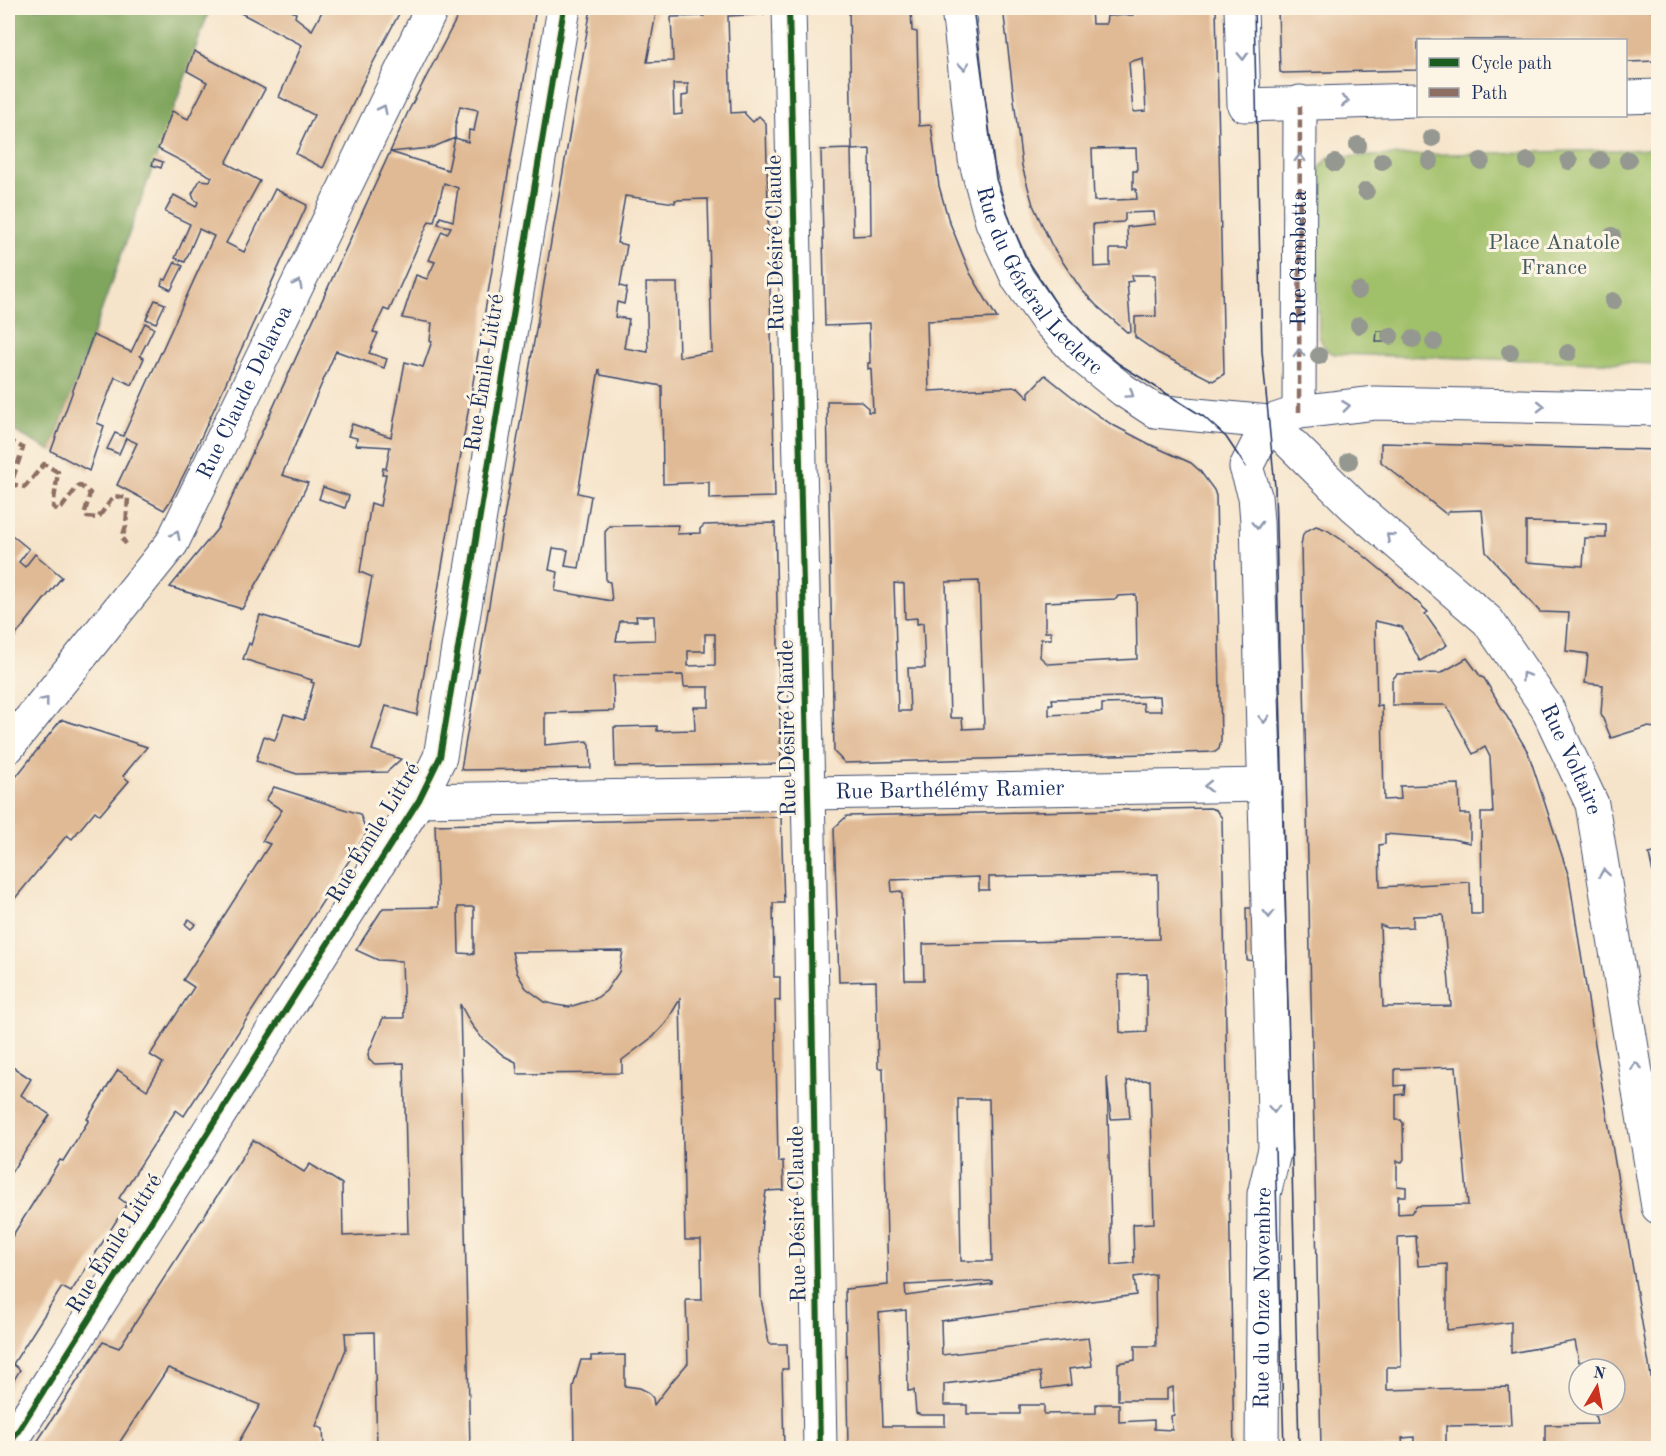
<svg xmlns="http://www.w3.org/2000/svg" width="1666" height="1456" font-family="'Old Standard TT',serif">
<style>
.green{fill:#a0c069;stroke:#5e7864;stroke-width:1.5}
.forest{fill:#80a65d;stroke:#4e6a5e;stroke-width:1.5}
.building{fill:#e0ba95;fill-rule:evenodd}
.lines{fill:none;stroke-linecap:round;stroke-linejoin:round}
.street-casing{stroke:#3c4a6e;stroke-width:35}
.street{stroke:#fff;stroke-width:33}
.tram{stroke:#1b2f5e;stroke-width:1.5}
.quiet{stroke:#8d6e63;stroke-width:4.5;stroke-dasharray:9 4.5;stroke-linecap:butt}
.cycleway-casing{stroke:#fcf5e5;stroke-width:10}
.cycleway{stroke:#1b5e20;stroke-width:6}
.tree{fill:#949890}
.oneway{stroke:#8d97ae}
.labels{text-anchor:middle;dominant-baseline:central;stroke-width:6;stroke-linejoin:round;paint-order:stroke}
.street-label{font-size:22px;fill:#1b2f5e;stroke:#fcf5e5}
.park-label{font-size:22px;fill:#435a61;stroke:#fcf5e5}
</style>
<rect width="100%" height="100%" fill="#fcf5e5"/>
<filter id="ink" filterUnits="userSpaceOnUse"><feTurbulence type="fractalNoise" baseFrequency=".0167" numOctaves="2"/><feDisplacementMap in="SourceGraphic" scale="12" xChannelSelector="R" yChannelSelector="G"/><feConvolveMatrix kernelMatrix="1 2 1 2 8 2 1 2 1" color-interpolation-filters="sRGB"/></filter>
<filter id="wash" filterUnits="userSpaceOnUse"><feTurbulence type="fractalNoise" baseFrequency=".008" numOctaves="4" result="noise"/><feDisplacementMap in="SourceGraphic" scale="24" xChannelSelector="R" yChannelSelector="G"/><feGaussianBlur stdDeviation="1.35" result="paint"/><feColorMatrix in="noise" values="0 0 0 0 0 0 0 0 0 0 0 0 0 0 0 0 0 1.4 0 .05"/><feComposite in="paint" operator="in"/></filter>
<g filter="url(#wash)">
<rect width="100%" height="100%" fill="#f6e4ca"/>
<!-- green -->
<path class="green" d="M1658,149V364L1336,354C1325,352 1323,345 1319,335L1316,179L1318,170L1329,157Z"/>
<!-- forest -->
<polygon class="forest" points="8,8 210,8 51,451 8,428"/>
<g id="blocks">
<!-- building -->
<g class="building">
<polygon points="231,8 285,8 296,13 295,17 312,30 324,8 402,8 365,78 323,168 296,154 314,115 279,97 302,45"/>
<path d="M462,8H536L417,715L386,706L372,750L401,759L387,772L297,774L256,761L264,736L275,740L284,714L304,720L314,683L311,682L312,680L243,659L249,643L251,645L260,615L359,645L372,577L360,572L371,503L380,506L386,474H382L383,468L386,469L390,447L356,445L357,438L348,436L352,424L391,437L405,362L423,367L432,341H430L432,323L402,318L416,275L427,279L435,262L429,260L442,231L447,234L451,227L438,224L440,217L453,221L458,188L444,183L434,222L429,221L389,311L384,309L373,332L378,333L369,353L387,359L384,368L336,351L282,475L308,483L278,547L242,609L170,587L218,528L390,152L448,170L455,138L431,148L390,152L408,112ZM460,106L478,110L474,131L469,130L468,142L455,138V126Z"/>
<path d="M591,8H657L647,62L673,61L671,17L704,16V8H764V14L728,16L731,113L745,112V114L753,122L759,116L766,123L775,497L709,499V482L663,484L662,386L601,375L599,369L578,493L591,496L579,568L565,566L568,550L553,548L549,570L558,572L555,591L612,601L610,582L606,581L605,532L610,526L678,525L677,534L700,533V529L704,525L775,523L781,764L615,767L614,727L657,726V731L695,730L694,707H709V687H684L683,675L613,676L614,711L545,713V745L587,741L590,744L591,768L463,770L461,769ZM673,84H688V95L682,96V114L674,115ZM625,196L675,203V200L708,199L712,352L679,357L677,283H646L648,352L624,348L629,319L615,317L617,302L624,304L627,288L620,286L627,245L617,243ZM636,616H654L655,640L616,641L620,621H637ZM705,634H715V665L688,666V651H705Z"/>
<path d="M849,8H911L912,31L917,32L919,126L931,125L939,186L948,218L970,273L997,318L927,321L929,391L1018,387L1029,398V392L1045,375L1080,403L1111,424L1151,445L1191,463L1200,471L1214,490L1216,496L1221,741L1219,749L1215,752L845,763L834,752L827,401H860L868,408V412H873L871,368L868,369V363H870L869,324L825,326L821,150L851,149L853,236L871,235L870,149L852,150ZM979,581L984,728L963,729L962,718H950L946,582ZM894,583L904,584L905,619L917,618V624L923,623L925,668H908L910,711H898ZM1136,595L1137,659L1048,664L1040,657L1041,639H1051V632H1045V602L1116,599L1118,596ZM1160,696L1161,711H1144L1143,703L1102,704V712L1049,715V704H1053L1052,699Z"/>
<path d="M1003,8H1091L1092,24H1106L1107,16L1133,15V8H1216L1224,374L1213,381L1158,353L1135,337V317L1156,316L1155,275H1132L1133,281L1127,282L1131,331L1128,333L1096,305L1081,289L1052,246L1033,205L1022,166ZM1143,58L1146,111L1133,112L1129,62ZM1136,148L1137,171H1133V189H1136L1137,199L1094,201L1092,149ZM1154,212L1155,224L1127,227L1128,249H1110V266L1094,267L1093,224L1123,222L1125,220V213Z"/>
<polygon points="1278,8 1651,8 1651,11 1658,11 1658,61 1626,62 1626,40 1418,40 1418,70 1283,73 1280,72"/>
<polygon points="194,51 265,89 226,163 260,181 226,243 244,252 275,189 307,205 188,466 171,500 164,510 117,485 137,443 126,438 119,454 107,449 115,433 123,436 214,236 199,229 185,262 175,258 190,224 165,212 174,195 196,207 198,202 194,199 192,194 200,180 210,181 212,177 158,149 172,111 188,119 207,82 187,71"/>
<polygon points="154,159 163,162 161,168 152,165"/>
<polygon points="175,262 183,266 171,290 161,285 163,279 166,280"/>
<polygon points="155,300 165,304 156,323 146,319"/>
<polygon points="145,323 154,328 140,356 144,358 132,385 115,377 97,423 104,426 89,471 51,451 93,335 131,352"/>
<polygon points="1377,331 1384,331 1384,342 1376,342"/>
<path d="M1381,443L1658,450V728L1646,727L1611,738L1601,714L1603,685L1585,683L1588,654L1566,651L1569,613L1540,612L1486,552L1482,510L1449,511L1446,514L1381,462ZM1526,522L1606,524V538H1585L1583,566L1526,562Z"/>
<polygon points="323,487 349,496 345,508 319,499"/>
<path d="M1316,526L1327,530L1357,550L1392,579L1428,612L1425,614L1447,645L1420,661L1402,627L1375,621L1377,706L1382,705L1384,800L1401,799L1400,786L1459,784L1460,814H1470V843L1452,839L1385,834V844L1379,845L1380,887L1470,882L1471,914H1482L1481,813H1493L1490,757L1485,747L1473,754L1446,705H1392V680L1397,674L1441,673L1467,658L1481,677L1484,678L1528,752L1569,877L1594,1038L1658,1418V1448H1545V1425L1597,1424L1593,1405H1615V1369H1593L1591,1360L1579,1362L1575,1341L1511,1353V1322L1447,1330V1264L1418,1266L1416,1236L1398,1237L1401,1367H1387V1390L1509,1387L1511,1425L1446,1426V1446L1418,1447L1414,1443V1437L1402,1438L1403,1448H1321L1301,546L1303,534L1306,531ZM1443,915L1451,1006L1383,1007L1380,925L1388,928L1413,927V916ZM1456,1067L1468,1205L1417,1206L1411,1213L1398,1214V1196H1406V1187L1397,1186V1161L1402,1162L1404,1159L1403,1123L1401,1120H1396V1095L1404,1094L1405,1085L1395,1086V1069Z"/>
<polygon points="8,532 29,549 19,562 25,567 35,554 62,577 8,645"/>
<polygon points="63,720 147,747 123,776 129,781 100,815 95,811 72,839 67,835 8,907 8,787 60,721"/>
<polygon points="274,787 360,814 367,833 184,1116 176,1110 119,1198 127,1204 71,1292 62,1287 13,1364 20,1370 8,1390 8,1243 60,1160 63,1161 89,1120 87,1119 118,1070 147,1090 163,1063 150,1055 194,987 183,980 270,844 262,841 282,810 266,800"/>
<path d="M1210,808L1216,810L1222,818L1234,1448H848L845,1289L888,1285L883,1068H878L876,981L839,982L834,828L847,816ZM1158,874L1159,939L923,944L924,980H905L902,893L900,891L892,892L891,880L979,877V890H989V877ZM1147,974V1032L1126,1033L1120,1032L1118,975ZM1107,1077L1111,1119L1130,1118L1127,1081L1150,1080L1154,1223L1133,1224L1134,1263L1112,1265ZM958,1099H989L992,1261H961ZM1155,1274L1156,1346H1135V1360L1118,1363V1400H1167V1389L1173,1387L1174,1415L1171,1416L1172,1430L1154,1429V1420L1119,1422V1404H1096V1413L1044,1414V1405H1020V1414H967V1405H944V1384L1040,1372L1042,1389L1071,1385L1069,1369L1092,1366L1088,1338L942,1355L941,1321L1136,1295L1134,1277ZM992,1281V1284L906,1296L905,1285ZM906,1310L908,1391L914,1390L916,1413L921,1415H945V1426H883L879,1313Z"/>
<path d="M781,817L784,903H773L774,977H780V1001L775,1000L778,1162L783,1161L784,1190L766,1191L762,1219L760,1258L761,1298L769,1344H787L788,1369H782L784,1448H574L573,1387L581,1360H591V1356L625,1355V1386L640,1388L648,1392L653,1398L654,1405L674,1379L688,1363L686,1300H702L701,1240H685L680,999L666,1023L654,1036L622,1060V1073L517,1074L516,1062L504,1056L481,1037L471,1024L460,1004L470,1448H377L374,1332L345,1333L346,1349L316,1426L323,1429L324,1448H235L260,1405L168,1368L116,1448H33L103,1342L119,1348L253,1140L304,1172L310,1164L342,1184L343,1236L408,1233L404,1063L375,1064L369,1060L368,1054L383,1018H404L402,961L378,960L356,950L383,908L438,907L435,825ZM458,907H474V954L459,953ZM623,951L619,972L606,991L595,999L569,1007L556,1005L545,1002L526,988L517,973L512,952Z"/>
<polygon points="1658,852 1658,881 1655,882 1649,854"/>
<polygon points="1246,908 1255,908 1255,961 1247,960"/>
<polygon points="189,919 196,924 191,929 185,924"/>
<polygon points="8,1064 31,1079 21,1095 50,1115 8,1177"/>
</g>
</g>
</g>
<g filter="url(#ink)">
<use href="#blocks" fill-opacity="0" stroke="#3c4a6e" stroke-width="1.5"/>
<g class="lines">
<!-- street casing -->
<g class="street-casing">
<g id="street">
<polyline points="789,8 809,835 820,1448"/>
<path id="s1" d="M958,8L975,159L992,222L1018,279L1046,319L1081,356L1123,390L1155,411L1269,422L1299,412L1375,403L1658,409"/>
<polyline points="1241,8 1244,105 1418,100"/>
<polyline points="1626,97 1658,96"/>
<path id="s2" d="M1299,412L1300,102"/>
<path id="s3" d="M1269,422L1354,506L1488,621L1547,708L1592,804L1658,1207"/>
<path id="s4" d="M8,747L172,543L432,8"/>
<path id="s5" d="M419,800L1266,785"/>
<polyline points="8,1447 419,800 440,757 564,8"/>
<path id="s6" d="M1262,1448L1264,1194L1275,1149L1257,521L1255,496L1246,467L1269,422"/>
</g>
</g>
<!-- street -->
<use href="#street" class="street"/>
<!-- tram -->
<g class="tram">
<polyline points="973,8 996,179 1011,223 1025,256 1061,311 1087,337 1119,364 1204,417 1226,437 1246,467"/>
<polyline points="1254,8 1262,351 1275,487 1299,1448"/>
<polyline points="1275,1149 1284,1448"/>
</g>
<!-- quiet -->
<g class="quiet">
<polyline points="1299,412 1300,102"/>
<polyline points="8,444 11,441 23,448 11,484 25,487 44,464 58,472 53,507 59,511 79,485 90,493 85,512 87,517 98,518 114,496 128,498 126,526 122,538 126,544"/>
</g>
<!-- cycleway casing -->
<g class="cycleway-casing">
<g id="cycleway">
<polyline points="789,8 809,835 820,1448"/>
<polyline points="8,1447 419,800 440,757 564,8"/>
</g>
</g>
<!-- cycleway -->
<use href="#cycleway" class="cycleway"/>
</g>
<!-- trees -->
<g class="tree">
<circle cx="1432" cy="138" r="9"/>
<circle cx="1358" cy="145" r="9"/>
<circle cx="1600" cy="160" r="9"/>
<circle cx="1628" cy="160" r="9"/>
<circle cx="1382" cy="161" r="9"/>
<circle cx="1430" cy="161" r="9"/>
<circle cx="1481" cy="161" r="9"/>
<circle cx="1528" cy="161" r="9"/>
<circle cx="1569" cy="161" r="9"/>
<circle cx="1335" cy="163" r="9"/>
<circle cx="1366" cy="191" r="9"/>
<circle cx="1612" cy="236" r="9"/>
<circle cx="1358" cy="291" r="9"/>
<circle cx="1613" cy="301" r="9"/>
<circle cx="1359" cy="325" r="9"/>
<circle cx="1390" cy="336" r="9"/>
<circle cx="1413" cy="339" r="9"/>
<circle cx="1434" cy="342" r="9"/>
<circle cx="1510" cy="352" r="9"/>
<circle cx="1568" cy="353" r="9"/>
<circle cx="1319" cy="356" r="9"/>
<circle cx="1349" cy="461" r="9"/>
</g>
<!-- one-way arrows -->
<defs><path id="oneway-chevron" d="M-2-3.5L2.5 0L-2 3.5" fill="none" stroke-width="1.6" stroke-linecap="round" stroke-linejoin="round" transform="scale(1.5)"/></defs>
<g class="oneway">
<use href="#oneway-chevron" transform="translate(1243 56) rotate(88)"/>
<use href="#oneway-chevron" transform="translate(964 66) rotate(84)"/>
<use href="#oneway-chevron" transform="translate(1345 101) rotate(-1)"/>
<use href="#oneway-chevron" transform="translate(383 109) rotate(-64)"/>
<use href="#oneway-chevron" transform="translate(1300 158) rotate(-90)"/>
<use href="#oneway-chevron" transform="translate(298 284) rotate(-64)"/>
<use href="#oneway-chevron" transform="translate(1299 353) rotate(-90)"/>
<use href="#oneway-chevron" transform="translate(1130 394) rotate(34)"/>
<use href="#oneway-chevron" transform="translate(1346 406) rotate(-7)"/>
<use href="#oneway-chevron" transform="translate(1541 406) rotate(1)"/>
<use href="#oneway-chevron" transform="translate(1257 525) rotate(87)"/>
<use href="#oneway-chevron" transform="translate(176 535) rotate(-63)"/>
<use href="#oneway-chevron" transform="translate(1390 537) rotate(-139)"/>
<use href="#oneway-chevron" transform="translate(1525 676) rotate(-124)"/>
<use href="#oneway-chevron" transform="translate(45 701) rotate(-51)"/>
<use href="#oneway-chevron" transform="translate(1264 719) rotate(88)"/>
<use href="#oneway-chevron" transform="translate(1208 786) rotate(179)"/>
<use href="#oneway-chevron" transform="translate(1604 873) rotate(-99)"/>
<use href="#oneway-chevron" transform="translate(1269 914) rotate(89)"/>
<use href="#oneway-chevron" transform="translate(1636 1066) rotate(-99)"/>
<use href="#oneway-chevron" transform="translate(1274 1109) rotate(88)"/>
</g>
</g>
<g class="labels">
<!-- street labels -->
<g class="street-label">
<text transform="translate(776 243) rotate(-91)">Rue Désiré Claude</text>
<text stroke="none"><textPath href="#s2" startOffset="154">Rue Gambetta</textPath></text>
<text stroke="none"><textPath href="#s1" startOffset="292">Rue du Général Leclerc</textPath></text>
<text transform="translate(485 373) rotate(-81)">Rue Émile Littré</text>
<text stroke="none"><textPath href="#s4" startOffset="429">Rue Claude Delaroa</textPath></text>
<text transform="translate(788 728) rotate(-91)">Rue Désiré Claude</text>
<text stroke="none"><textPath href="#s3" startOffset="458">Rue Voltaire</textPath></text>
<text stroke="none"><textPath href="#s5" startOffset="531">Rue Barthélémy Ramier</textPath></text>
<text transform="translate(374 833) rotate(-59)">Rue Émile Littré</text>
<text transform="translate(798 1214) rotate(-91)">Rue Désiré Claude</text>
<text transform="translate(115 1244) rotate(-58)">Rue Émile Littré</text>
<text stroke="none"><textPath href="#s6" startOffset="150">Rue du Onze Novembre</textPath></text>
</g>
<!-- park labels -->
<g class="park-label">
<text x="1554" y="243">Place Anatole<tspan x="1554" dy="25">France</tspan></text>
</g>
</g>
<!-- margin -->
<rect width="1666" height="1456" fill="none" stroke="#fcf5e5" stroke-width="30"/>
<!-- legend -->
<rect x="1417" y="39" width="210" height="78" fill="#fcf5e5" stroke="#a2a6af" stroke-width="1.5"/>
<rect x="1429" y="58" width="30" height="9" fill="#1b5e20" stroke="#a2a6af" stroke-width="1.5"/>
<text x="1471" y="69" font-size="18" fill="#1b2f5e">Cycle path</text>
<rect x="1429" y="88" width="30" height="9" fill="#8d6e63" stroke="#a2a6af" stroke-width="1.5"/>
<text x="1471" y="99" font-size="18" fill="#1b2f5e">Path</text>
<!-- north arrow -->
<g transform="translate(1597 1387) rotate(10)"><circle r="28" fill="#fcf5e5" stroke="#a2a6af" stroke-width="1.5"/>
<path d="M0-4.5L10 22L0 15L-10 22Z" fill="#c8321e"/>
<text y="-9" font-size="16" font-weight="bold" text-anchor="middle" fill="#1b2f5e">N</text>
</g>
</svg>
